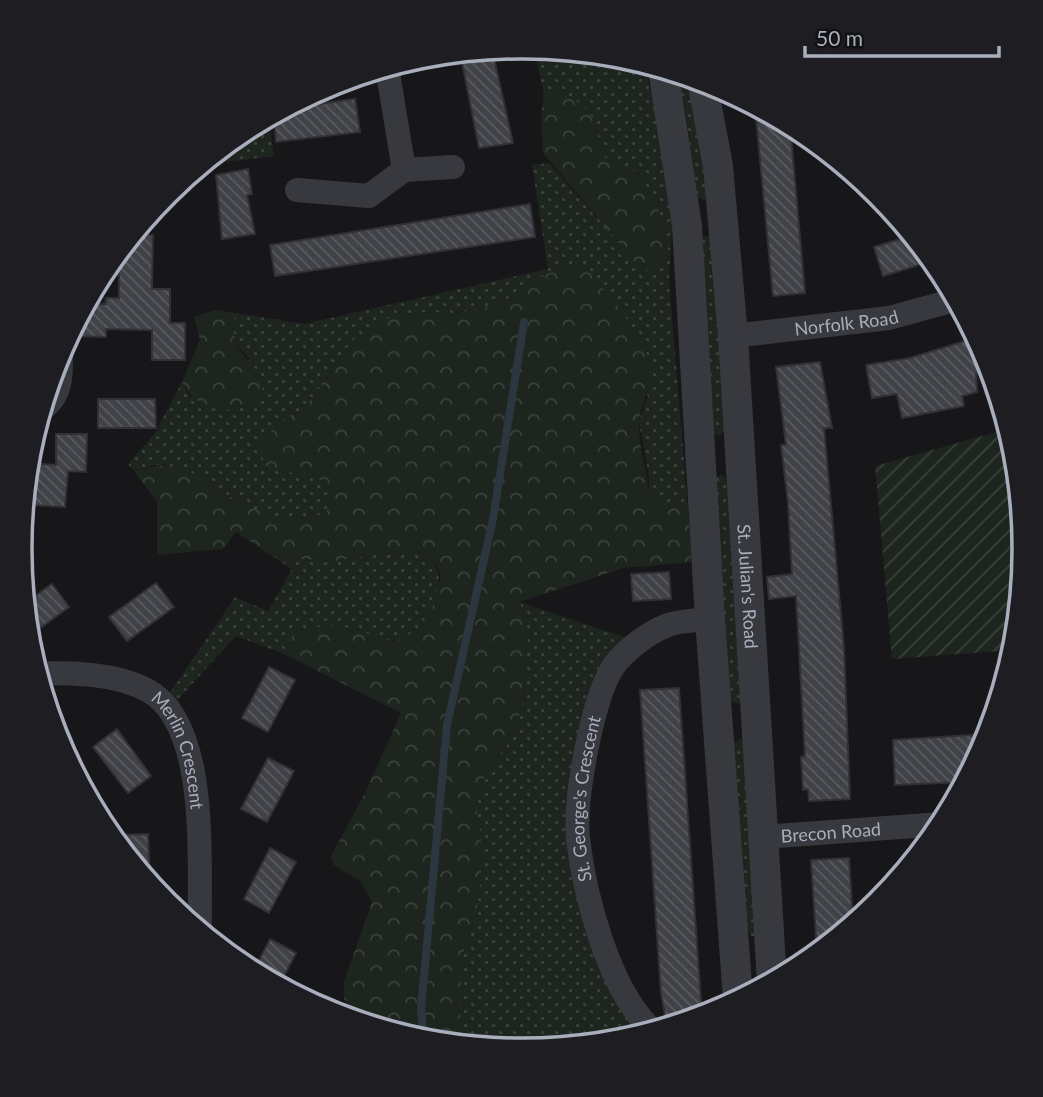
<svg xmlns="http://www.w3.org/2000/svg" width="1043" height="1097" font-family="Lato,sans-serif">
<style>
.grass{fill:url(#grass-dots)}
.forest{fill:url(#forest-crowns)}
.garden{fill:url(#garden-furrows)}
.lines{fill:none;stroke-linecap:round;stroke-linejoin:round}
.stream{stroke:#2c363f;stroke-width:8}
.building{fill:url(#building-back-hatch);stroke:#313136;stroke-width:2}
.minor{stroke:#38393f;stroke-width:24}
.tertiary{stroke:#38393f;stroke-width:30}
.labels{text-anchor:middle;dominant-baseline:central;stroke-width:5;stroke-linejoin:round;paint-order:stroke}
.street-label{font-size:18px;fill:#a8aebb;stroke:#121215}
.rim{fill:none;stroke:#a8aebb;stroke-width:3.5}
</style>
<defs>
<pattern id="grass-dots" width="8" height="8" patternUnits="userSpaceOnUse" patternTransform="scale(1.75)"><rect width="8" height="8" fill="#1d251e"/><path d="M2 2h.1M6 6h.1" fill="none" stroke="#3b423d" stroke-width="1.8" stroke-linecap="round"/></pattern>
<pattern id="forest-crowns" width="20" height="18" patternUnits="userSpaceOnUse" patternTransform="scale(1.75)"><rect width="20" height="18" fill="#1d251e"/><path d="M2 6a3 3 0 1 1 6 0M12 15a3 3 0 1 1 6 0" fill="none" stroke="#3b423d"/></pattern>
<pattern id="garden-furrows" width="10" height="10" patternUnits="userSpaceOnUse" patternTransform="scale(1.75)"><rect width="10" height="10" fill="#1d251e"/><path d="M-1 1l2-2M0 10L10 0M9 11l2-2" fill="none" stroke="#3b423d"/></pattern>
<pattern id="building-back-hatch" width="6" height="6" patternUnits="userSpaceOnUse" patternTransform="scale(1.75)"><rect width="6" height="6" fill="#414247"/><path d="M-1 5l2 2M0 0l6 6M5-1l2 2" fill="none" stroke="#5a5b60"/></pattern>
</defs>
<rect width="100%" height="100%" fill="#17171a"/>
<!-- grass -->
<g class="grass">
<path d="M534,47L620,56L644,63L665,154L672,226L669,281L688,509L649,498V477L639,422L648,396L545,275L498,305L455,313L415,312L353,340L303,410L279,421L284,472L314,474L330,489L327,511C272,541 216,478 166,465C157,463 143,469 134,471L128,464L155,433L182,382L190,398L250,360C235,343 230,336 236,313L304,324L548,269L532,165L549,163L596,217L663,226L639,174L602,156L597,126L550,96L541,117L544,95Z"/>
<polygon points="676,73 693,78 709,194 706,199 697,198 685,108"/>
<polygon points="268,117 274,156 201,165 243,131"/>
<polygon points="711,236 714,242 725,430 720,435 714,435 702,237"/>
<polygon points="722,475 727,479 744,698 740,703 733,703 729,696 715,478"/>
<path d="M400,551C407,552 420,552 426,556C451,571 435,612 419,628C413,634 402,638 395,642L377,637L295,632L282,653L236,636L169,709L163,703L235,597L268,611L292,569L274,557L335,561Z"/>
<path d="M520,602L639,642L613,667L583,769L591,900L653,1031C591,1050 527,1051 463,1045L459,1008L463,953L476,914L481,838L475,806L486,772L514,736L523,701L528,635Z"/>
<polygon points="741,739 746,743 758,936 751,936 747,928 733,743"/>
</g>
<!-- forest -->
<g class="forest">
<path d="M561,91C596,112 595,117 603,156C613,163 633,167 640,176C651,189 671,236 668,252C667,261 659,269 652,272L639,267L543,153L541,117L550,96Z"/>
<path d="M567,266L585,267C605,291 649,338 651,371C652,389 640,406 639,423C638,448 649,473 649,498L688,509L692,562L623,568L520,602L528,635L523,701L514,736L486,772L476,806L481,838V877L476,914L463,954L459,1008L463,1045L423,1041L370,1025L368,1019L344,999V981L372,902L361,882L334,865L331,856L365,793L401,713L282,653L295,632C341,618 351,630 395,642L418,629L432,609L441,577L437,566L426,555L399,551L335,561L274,557L236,532L223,549L157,555V502L134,471C151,467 166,462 182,468C194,472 204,482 215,488C246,507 293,531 327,511L329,489L314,474L284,472L265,465L259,447L279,421L303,410L353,340L382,320L415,312L455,313L498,305L545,275Z"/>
<path d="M216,310L236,313C227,347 246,356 266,381C252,422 200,417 182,382L200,340L194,317Z"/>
</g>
<!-- garden -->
<path class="garden" d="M1007,429C1026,490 1028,587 1013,650L892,659L875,466Z"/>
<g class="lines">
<!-- stream -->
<polyline class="stream" points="424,1041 421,1009 447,725 493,519 524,322"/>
</g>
<!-- building -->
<g class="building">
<polygon points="492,49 513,143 479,148 460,52"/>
<polygon points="355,99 360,132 276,142 274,114 283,109"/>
<polygon points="755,107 790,125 805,293 773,296"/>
<polygon points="248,169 252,194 247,195 255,234 222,239 216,175"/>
<polygon points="530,204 535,237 275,276 270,245"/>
<polygon points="132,235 153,235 152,289 170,289 170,323 185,323 185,360 152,360 152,330 106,329 106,337 68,336 86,304 106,304 106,298 119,298 119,251"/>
<polygon points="911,236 932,261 883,276 874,247"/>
<polygon points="971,339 972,343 979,344 987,371 976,374 977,392 962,396 964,406 902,418 897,394 872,398 866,365 910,358"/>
<polygon points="820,362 832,428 824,428 844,648 850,799 809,801 808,789 803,790 801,757 805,756 796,596 769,599 767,577 792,574 788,503 781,445 786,445 776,367"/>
<polygon points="98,399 155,399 156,428 98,428"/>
<polygon points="56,434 87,434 86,472 68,471 65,507 31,505 31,496 24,496 28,463 56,465"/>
<polygon points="669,572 671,599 633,601 631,574"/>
<polygon points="156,583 174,607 127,641 109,617"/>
<polygon points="52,584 69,607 28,637 25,603"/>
<polygon points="269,667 295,680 268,732 242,718"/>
<polygon points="679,688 702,1016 667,1027 661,993 640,690"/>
<polygon points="117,729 151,776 128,793 93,747"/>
<polygon points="987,734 964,782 895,785 893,740"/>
<polygon points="268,758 294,771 267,822 241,809"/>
<polygon points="148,834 150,884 110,835"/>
<polygon points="270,848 296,862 269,913 244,899"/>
<polygon points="849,858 853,923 817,952 811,860"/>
<polygon points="270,939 296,953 279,986 253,972"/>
</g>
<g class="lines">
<!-- minor -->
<g class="minor">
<polyline points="404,170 453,167"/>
<polyline points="297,190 369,196 404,170 387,67"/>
<path id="s1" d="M733,336L889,318L955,300"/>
<path d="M42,409C63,395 61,373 61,350"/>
<path id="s2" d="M37,673C73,673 115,673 147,690C211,724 198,867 200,931"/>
<path id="s3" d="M763,837L941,824"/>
<path id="s4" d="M653,1031C609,991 585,897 578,839C574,800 592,700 613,667C624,651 649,632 668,625C680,620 697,621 710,619"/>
</g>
<!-- tertiary -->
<g class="tertiary">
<polyline points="663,69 687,226 710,619 738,999"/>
<path id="s5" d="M702,81L718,166L733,336L772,982"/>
</g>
</g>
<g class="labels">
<!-- street labels -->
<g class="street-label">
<text stroke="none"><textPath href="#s1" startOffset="114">Norfolk Road</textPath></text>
<text stroke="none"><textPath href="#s5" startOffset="508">St. Julian's Road</textPath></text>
<text stroke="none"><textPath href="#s2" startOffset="184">Merlin Crescent</textPath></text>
<text stroke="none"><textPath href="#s4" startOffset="250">St. George's Crescent</textPath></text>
<text stroke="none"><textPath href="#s3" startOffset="68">Brecon Road</textPath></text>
</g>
</g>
<!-- crop -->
<path d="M0 0H1043V1097H0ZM521 59H523A489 489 0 0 1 1012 548V549A489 489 0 0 1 523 1038H521A489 489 0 0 1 32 549V548A489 489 0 0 1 521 59Z" fill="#1e1e22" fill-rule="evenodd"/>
<path class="rim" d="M521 59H523A489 489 0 0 1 1012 548V549A489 489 0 0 1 523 1038H521A489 489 0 0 1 32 549V548A489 489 0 0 1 521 59Z"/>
<!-- scale -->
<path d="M805 46v10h194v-10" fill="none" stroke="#a8aebb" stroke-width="3.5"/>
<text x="816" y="46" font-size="21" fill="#a8aebb" stroke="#121215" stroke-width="5" paint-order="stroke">50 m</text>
</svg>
